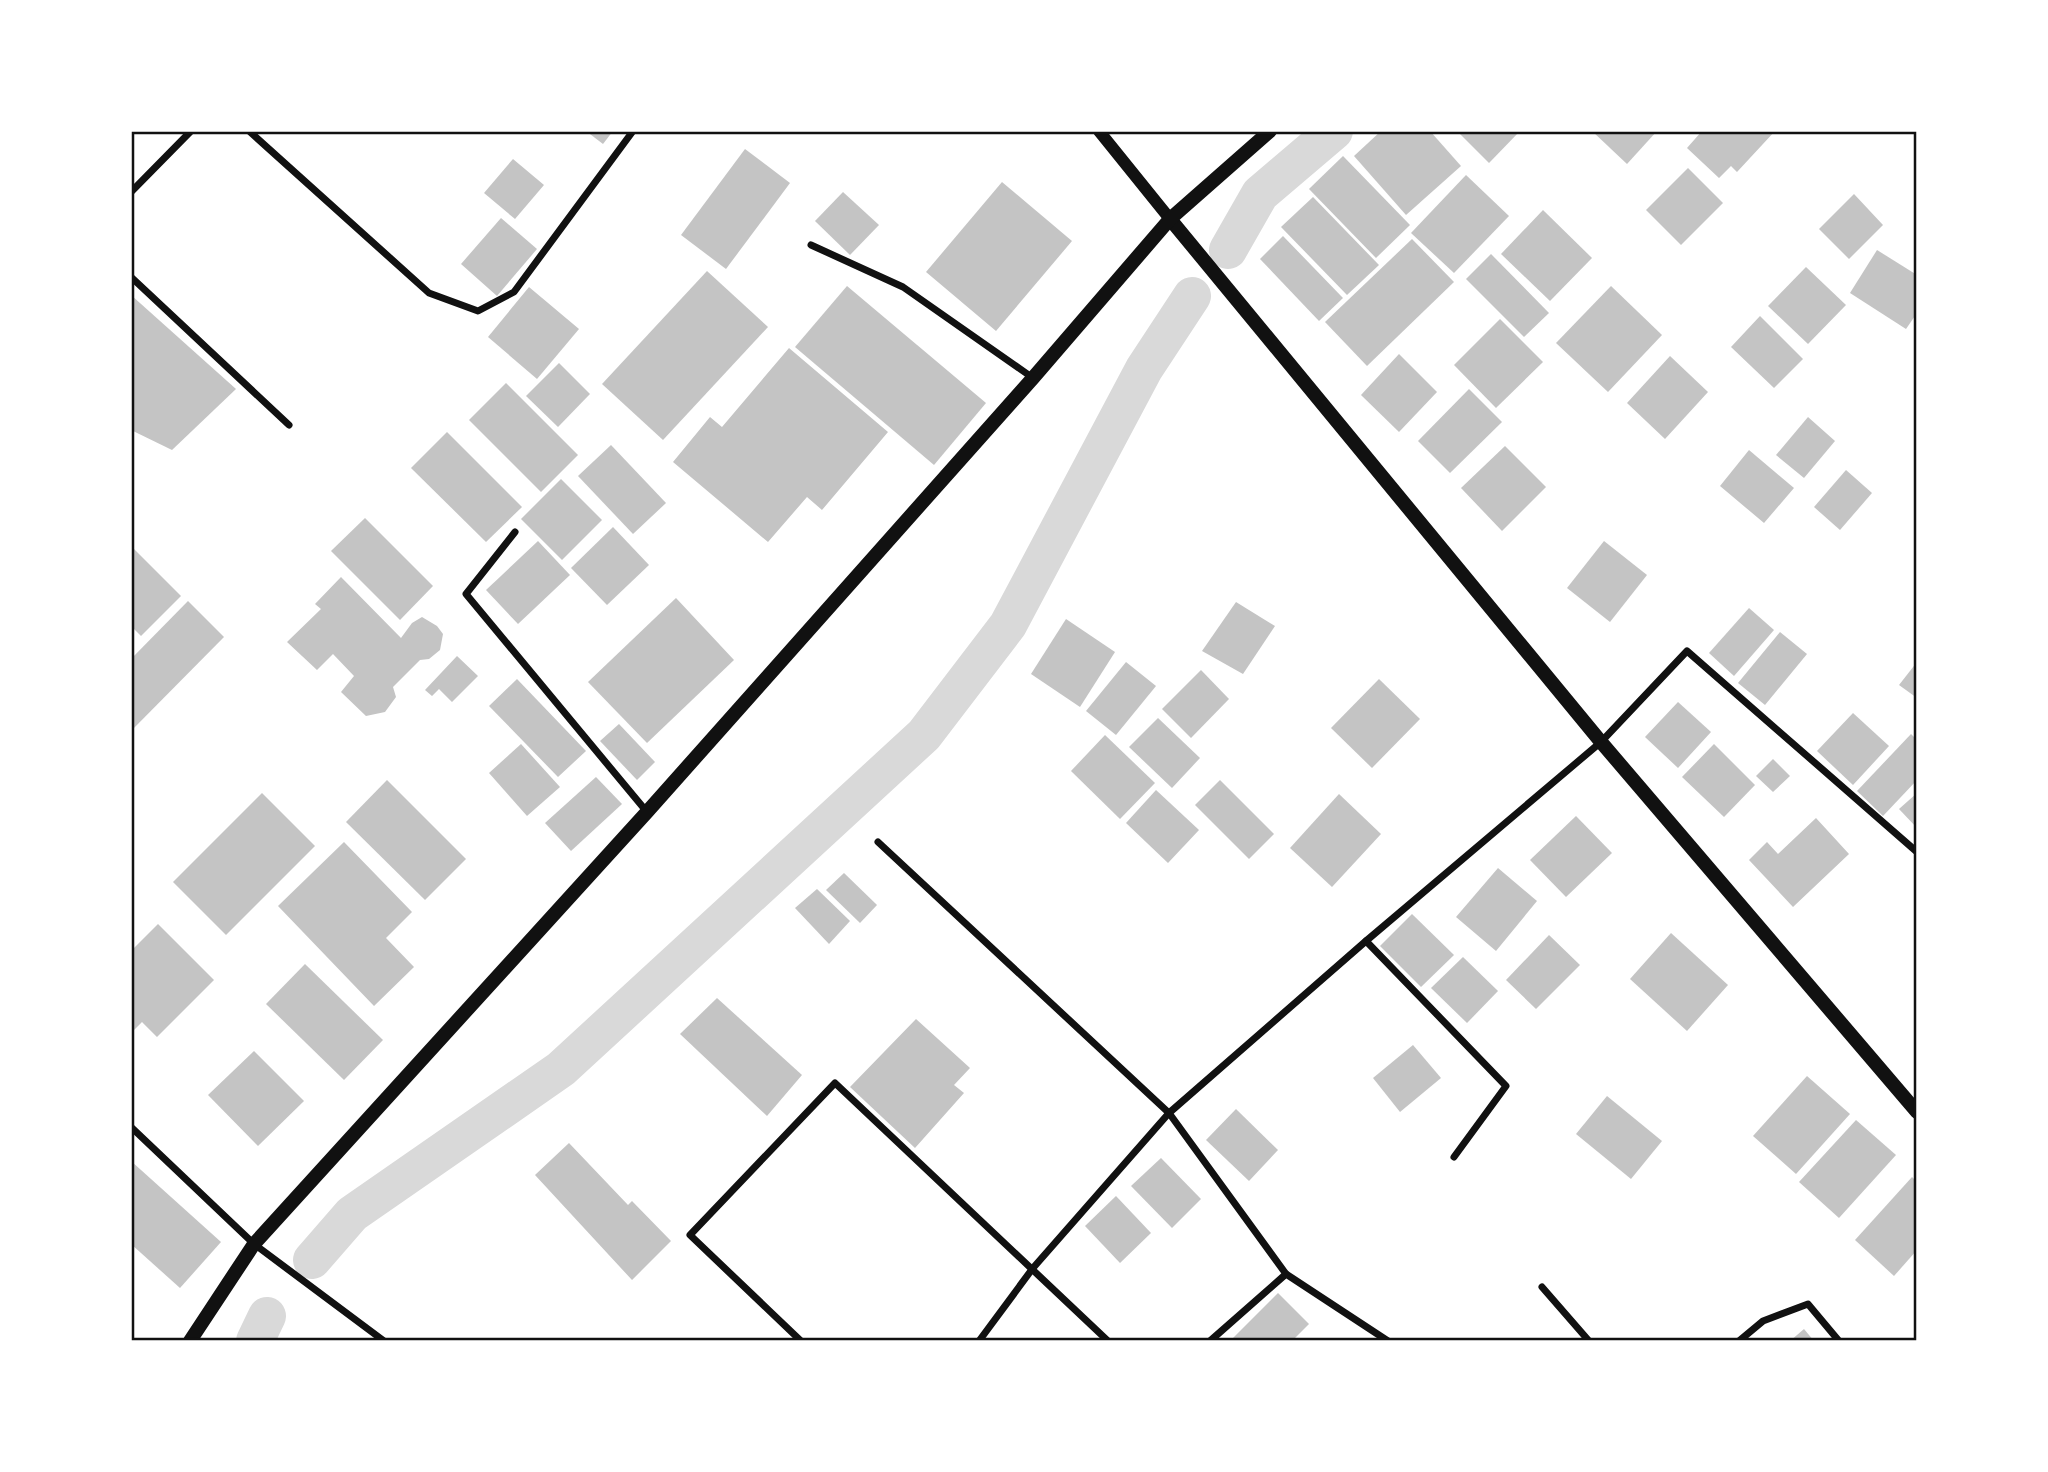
<svg xmlns="http://www.w3.org/2000/svg" width="2048" height="1472" font-family="Commissioner,sans-serif">
<style>
.lines{fill:none;stroke-linecap:round;stroke-linejoin:round}
.canal{stroke:#d9d9d9;stroke-width:38}
.building{fill:#c4c4c4}
.minor{stroke:#111;stroke-width:7}
.tertiary{stroke:#111;stroke-width:12}
.secondary{stroke:#111;stroke-width:14}
.neatline{fill:none;stroke:#111;stroke-width:2.5}
</style>
<rect width="100%" height="100%" fill="#fff"/>
<g class="lines">
<!-- canal -->
<g class="canal">
<polyline points="1228,250 1260,194 1334,131"/>
<polyline points="312,1260 352,1214 561,1069 924,735 1008,625 1144,369 1192,296"/>
<polyline points="255,1341 267,1316"/>
</g>
</g>
<!-- building -->
<g class="building">
<polygon points="586,131 613,131 603,144"/>
<polygon points="1381,131 1430,131 1461,166 1406,215 1354,156"/>
<polygon points="1457,131 1520,131 1489,163"/>
<polygon points="1592,131 1657,131 1627,164"/>
<polygon points="1702,131 1775,131 1737,172 1731,166 1719,178 1687,148"/>
<polygon points="745,149 790,183 726,269 681,235"/>
<polygon points="1343,156 1410,225 1376,258 1309,189"/>
<polygon points="513,159 544,185 515,219 484,193"/>
<polygon points="1688,168 1723,203 1681,245 1646,210"/>
<polygon points="1466,175 1509,216 1454,273 1411,233"/>
<polygon points="1002,182 1072,241 996,331 926,272"/>
<polygon points="843,192 879,225 850,255 815,221"/>
<polygon points="1854,194 1883,225 1849,259 1819,229"/>
<polygon points="1313,197 1379,265 1347,295 1281,227"/>
<polygon points="1543,210 1592,258 1550,301 1501,254"/>
<polygon points="501,218 537,249 497,296 461,264"/>
<polygon points="1283,236 1343,298 1319,321 1260,259"/>
<polygon points="1412,239 1454,282 1367,366 1325,322"/>
<polygon points="1877,250 1917,275 1917,313 1906,329 1850,293"/>
<polygon points="1491,254 1549,313 1524,337 1466,279"/>
<polygon points="1806,267 1846,305 1808,344 1768,306"/>
<polygon points="707,271 768,327 663,440 602,384"/>
<polygon points="847,286 986,403 934,465 795,347"/>
<polygon points="1611,286 1662,335 1608,392 1556,343"/>
<polygon points="529,287 579,329 537,379 488,337"/>
<polygon points="131,295 236,389 172,450 131,430"/>
<polygon points="1760,316 1803,359 1774,388 1731,347"/>
<polygon points="1500,319 1543,362 1496,408 1454,365"/>
<polygon points="789,348 888,432 822,510 807,497 768,542 673,462 710,417 722,427"/>
<polygon points="1399,354 1437,392 1399,432 1361,395"/>
<polygon points="1670,356 1708,392 1665,439 1627,403"/>
<polygon points="559,363 590,394 558,427 526,396"/>
<polygon points="506,383 578,455 541,492 469,420"/>
<polygon points="1469,389 1502,422 1450,473 1418,441"/>
<polygon points="1808,417 1835,441 1804,478 1776,455"/>
<polygon points="447,432 522,507 486,542 411,468"/>
<polygon points="611,445 666,503 633,534 578,476"/>
<polygon points="1505,446 1546,487 1502,531 1461,488"/>
<polygon points="1749,450 1794,488 1764,523 1720,486"/>
<polygon points="1846,470 1872,493 1840,530 1814,507"/>
<polygon points="561,479 602,520 562,560 521,519"/>
<polygon points="365,518 433,586 400,620 331,551"/>
<polygon points="613,527 649,565 607,605 571,568"/>
<polygon points="538,541 570,575 518,624 486,590"/>
<polygon points="1604,541 1647,575 1610,622 1567,588"/>
<polygon points="131,546 181,596 141,636 131,626"/>
<polygon points="341,577 401,638 412,623 422,617 437,626 443,634 440,650 429,659 420,660 393,687 396,697 385,712 366,716 341,692 354,676 333,654 317,670 287,642 321,609 315,604"/>
<polygon points="676,598 734,660 647,743 588,682"/>
<polygon points="188,601 224,637 131,731 131,659"/>
<polygon points="1236,602 1275,626 1243,674 1202,651"/>
<polygon points="1749,608 1774,630 1734,676 1709,653"/>
<polygon points="1066,619 1115,652 1080,707 1031,674"/>
<polygon points="1780,632 1807,654 1765,705 1738,683"/>
<polygon points="457,656 478,676 452,702 439,689 432,696 425,690"/>
<polygon points="1126,662 1156,686 1116,735 1086,711"/>
<polygon points="1917,662 1917,698 1899,685"/>
<polygon points="1201,670 1229,699 1191,738 1162,709"/>
<polygon points="517,679 586,751 558,777 489,706"/>
<polygon points="1379,679 1420,719 1372,768 1331,728"/>
<polygon points="1678,702 1711,732 1678,768 1645,737"/>
<polygon points="1853,713 1889,746 1853,785 1817,751"/>
<polygon points="1158,718 1200,758 1172,788 1129,747"/>
<polygon points="619,724 655,762 637,780 600,741"/>
<polygon points="1911,734 1917,740 1917,780 1883,816 1857,791"/>
<polygon points="1105,735 1155,783 1120,819 1071,771"/>
<polygon points="521,744 560,787 527,816 489,773"/>
<polygon points="1714,744 1755,785 1724,817 1682,777"/>
<polygon points="1773,759 1790,776 1773,792 1756,776"/>
<polygon points="596,777 622,804 571,851 545,823"/>
<polygon points="387,780 466,859 425,900 346,822"/>
<polygon points="1220,780 1274,834 1249,859 1195,805"/>
<polygon points="1156,790 1199,830 1168,863 1126,823"/>
<polygon points="262,793 315,846 226,935 173,882"/>
<polygon points="1917,793 1917,828 1899,809"/>
<polygon points="1339,794 1381,834 1332,887 1290,848"/>
<polygon points="1576,816 1612,853 1566,897 1530,860"/>
<polygon points="1816,818 1849,854 1793,907 1749,860 1767,842 1778,854"/>
<polygon points="344,842 412,912 386,938 414,967 374,1006 278,906"/>
<polygon points="1498,868 1537,901 1496,951 1456,917"/>
<polygon points="844,873 877,905 860,923 826,890"/>
<polygon points="817,889 850,921 829,944 795,908"/>
<polygon points="1412,914 1454,955 1421,987 1380,946"/>
<polygon points="158,924 214,980 157,1037 142,1022 131,1033 131,951"/>
<polygon points="1671,933 1728,985 1687,1031 1630,979"/>
<polygon points="1549,935 1580,965 1536,1009 1506,980"/>
<polygon points="1463,957 1498,991 1467,1023 1431,988"/>
<polygon points="305,964 383,1040 344,1080 266,1004"/>
<polygon points="717,998 802,1075 767,1116 680,1034"/>
<polygon points="916,1019 970,1068 954,1085 964,1093 915,1148 850,1087"/>
<polygon points="1413,1045 1441,1078 1400,1112 1373,1078"/>
<polygon points="254,1051 304,1101 258,1146 208,1095"/>
<polygon points="1807,1076 1850,1114 1796,1174 1753,1136"/>
<polygon points="1607,1096 1662,1141 1631,1179 1576,1134"/>
<polygon points="1236,1109 1278,1150 1249,1181 1206,1140"/>
<polygon points="1856,1120 1896,1155 1839,1218 1799,1182"/>
<polygon points="569,1143 628,1205 632,1201 671,1241 632,1280 535,1175"/>
<polygon points="1161,1158 1201,1199 1172,1228 1131,1186"/>
<polygon points="131,1161 221,1242 180,1288 131,1244"/>
<polygon points="1912,1177 1917,1182 1917,1250 1894,1276 1855,1240"/>
<polygon points="1116,1196 1151,1233 1120,1263 1085,1226"/>
<polygon points="1278,1293 1309,1324 1292,1341 1230,1341"/>
<polygon points="1804,1329 1814,1341 1790,1341"/>
</g>
<g class="lines">
<!-- minor -->
<g class="minor">
<polyline points="249,131 429,293 478,311 514,292 633,131"/>
<polyline points="131,192 191,131"/>
<polyline points="811,245 903,287 1033,378"/>
<polyline points="131,277 289,425"/>
<polyline points="515,532 466,594 647,812"/>
<polyline points="878,842 1169,1113 1286,1274"/>
<polyline points="1366,941 1506,1086 1454,1157"/>
<polyline points="131,1127 254,1244 384,1341"/>
<polyline points="1542,1287 1589,1341"/>
<polyline points="801,1341 690,1235 835,1083 1108,1341"/>
<polyline points="979,1341 1033,1268 1169,1113 1366,941 1601,742 1687,651 1917,852"/>
<polyline points="1210,1341 1286,1274 1388,1341"/>
<polyline points="1739,1341 1763,1321 1808,1304 1839,1341"/>
</g>
<!-- tertiary -->
<polyline class="tertiary" points="1099,131 1170,219"/>
<!-- secondary -->
<g class="secondary">
<polyline points="1170,219 1601,742 1917,1112"/>
<polyline points="190,1341 254,1244 647,812 1033,378 1170,219 1270,131"/>
</g>
</g>
<!-- border -->
<rect width="2048" height="1472" fill="none" stroke="#ffffff" stroke-width="266"/>
<rect x="133" y="133" width="1782" height="1206" class="neatline"/>
</svg>
